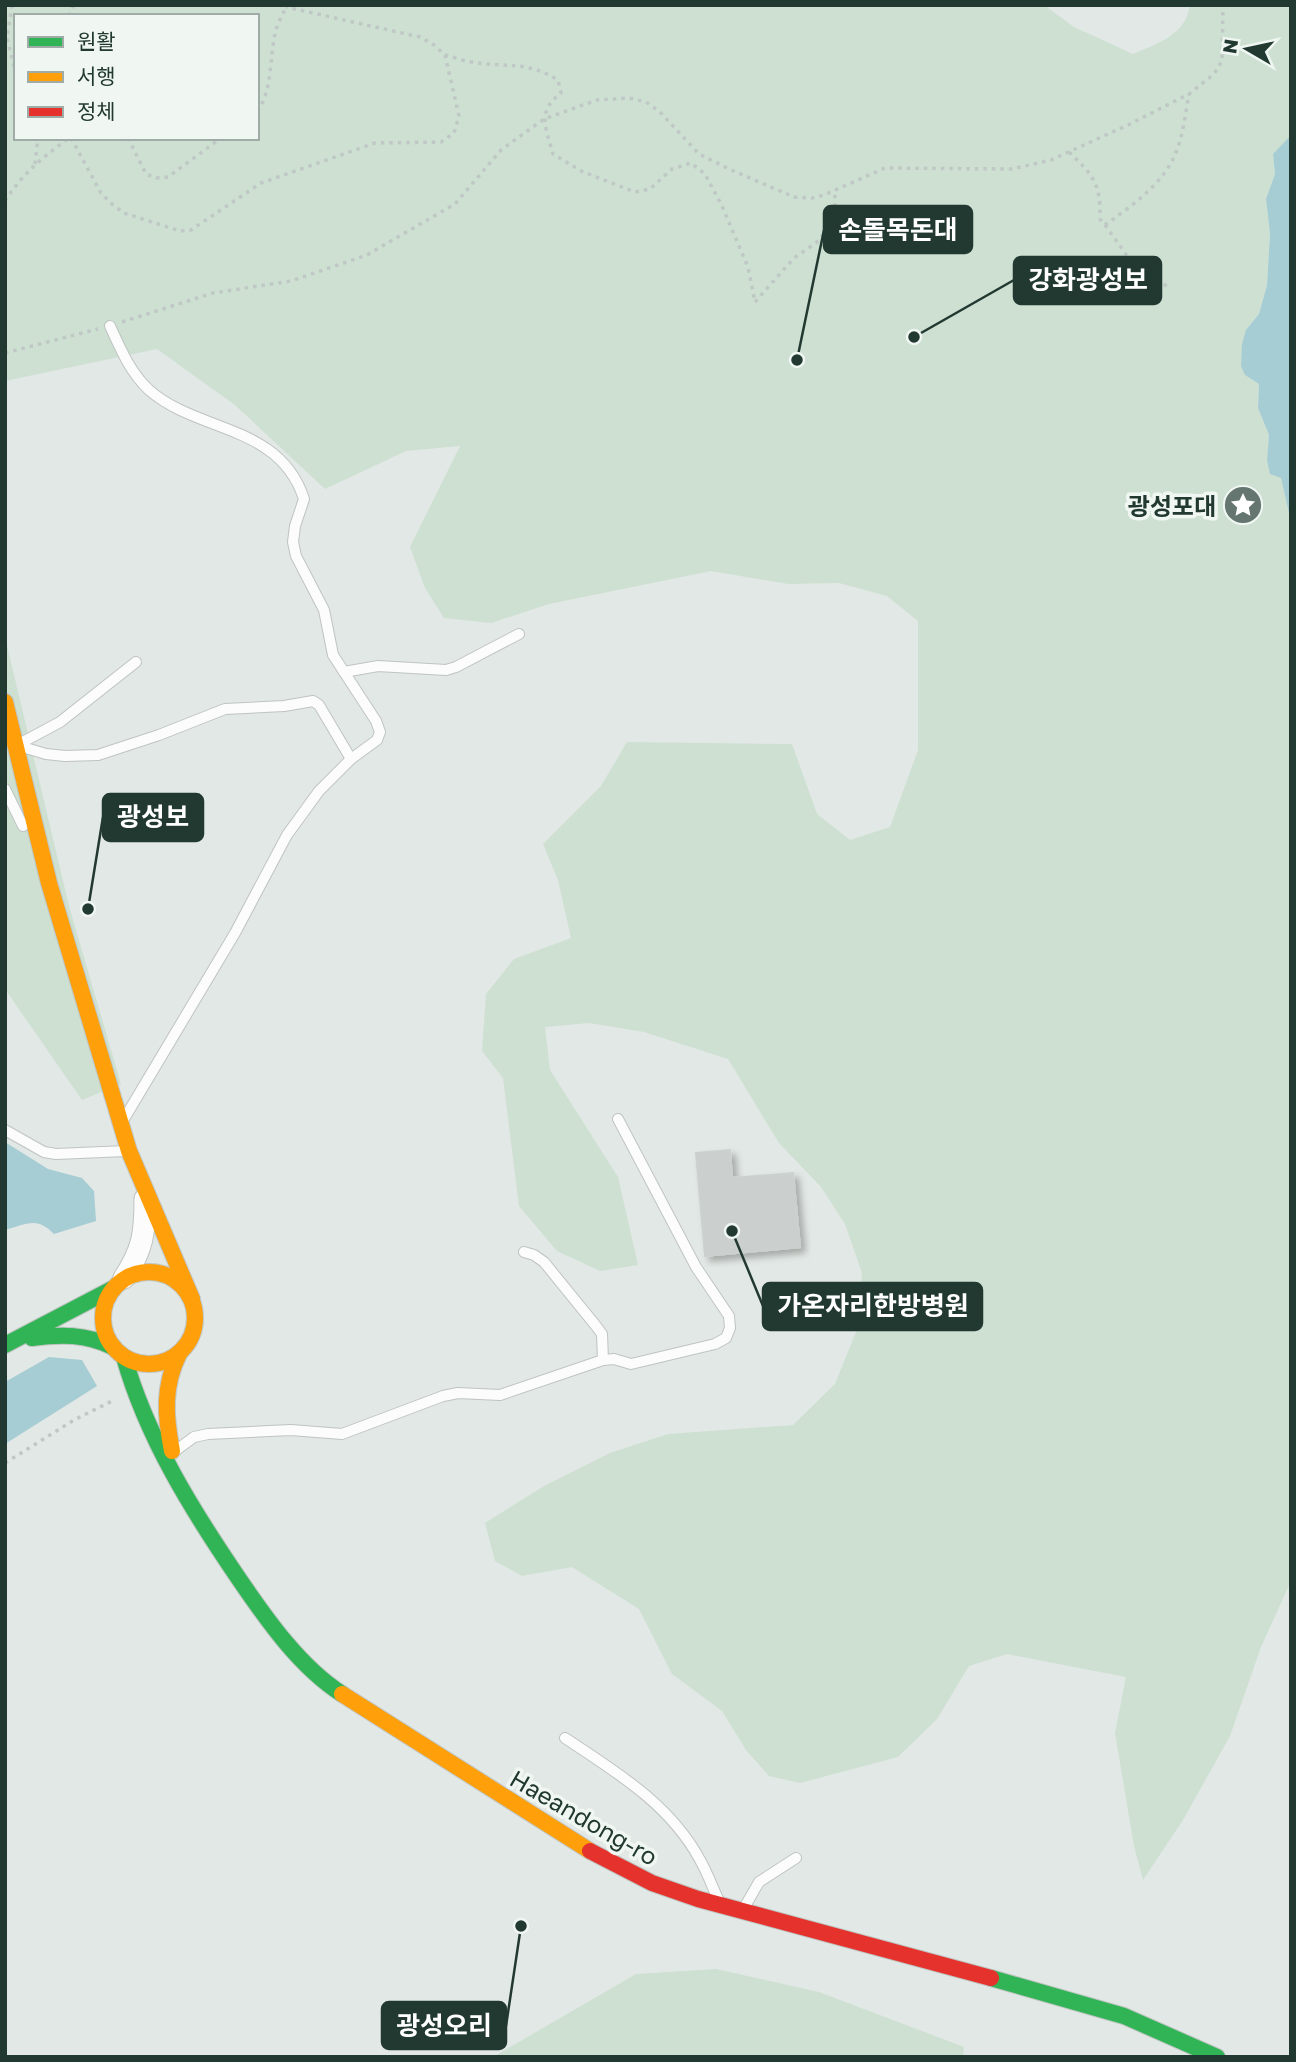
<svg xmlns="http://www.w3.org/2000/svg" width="1296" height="2062" font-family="'Golos Text','Noto Sans KR',sans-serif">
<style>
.green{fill:#cde0d2;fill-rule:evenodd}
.water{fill:#a6cdd3}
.building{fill:#cbd0ce;stroke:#cbd1ce;stroke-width:2;filter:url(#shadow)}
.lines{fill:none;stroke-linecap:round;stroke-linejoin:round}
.lane-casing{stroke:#bfc4c2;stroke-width:12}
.street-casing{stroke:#bfc4c2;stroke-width:23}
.fast-casing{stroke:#bfc5c2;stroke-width:18}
.slow-casing{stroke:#bfc5c2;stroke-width:18}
.jam-casing{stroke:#bfc5c2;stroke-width:18}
.path{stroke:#bfc8c4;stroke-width:3.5;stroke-dasharray:3.5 5;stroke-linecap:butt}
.lane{stroke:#fbfcfb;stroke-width:10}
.street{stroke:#fbfcfb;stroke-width:21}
.fast{stroke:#30b455;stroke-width:16}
.slow{stroke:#ff9f0a;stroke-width:16}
.jam{stroke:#e5322d;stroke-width:16}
.labels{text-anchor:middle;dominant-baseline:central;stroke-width:7;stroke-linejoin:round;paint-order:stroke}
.poi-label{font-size:24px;font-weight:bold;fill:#223932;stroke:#f0f7f3;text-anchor:end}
.street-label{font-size:24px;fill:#223932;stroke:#f0f7f3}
.leader{fill:none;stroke:#223932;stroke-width:2.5}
.callout-dot{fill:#223932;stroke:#f0f7f3;stroke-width:2.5}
.callout{fill:#223932;stroke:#223932;stroke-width:2.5}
.callout-label{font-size:26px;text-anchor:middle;font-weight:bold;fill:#fff}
</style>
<defs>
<filter id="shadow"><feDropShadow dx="5" dy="5" stdDeviation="3.5" flood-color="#0004"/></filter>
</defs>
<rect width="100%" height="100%" fill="#e2e8e5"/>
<!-- green -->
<g class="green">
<path d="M5,5H1044L1074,27L1133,54C1158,43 1186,35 1190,5H1291V135L1273,154L1275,174L1266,199L1270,234L1267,285L1259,314L1246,330L1245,375L1259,384L1258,408L1269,435L1267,460L1281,478L1291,522V1581L1261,1647L1230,1736L1183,1820L1143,1880L1134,1846L1115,1733L1126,1677L1007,1654L969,1666L937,1719L898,1757L800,1783L769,1776L746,1750L722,1711L672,1674L639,1609L572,1567L522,1576L495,1561L485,1523L544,1486L610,1453L668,1434L793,1425L835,1384L860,1322L862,1273L845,1224L821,1187L779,1143L728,1059L644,1032L589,1023L545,1027L550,1070L618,1177L638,1265L600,1271L557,1251L519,1206L503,1078L482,1051L486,994L514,959L571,938L558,880L543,844L601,786L627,742L792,744L817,814L850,840L890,827L918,750V621L887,596L839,583L788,584L711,571L549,604L491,623L444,618L425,588L410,547L460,446L406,451L325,489L235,405L157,349L5,381ZM16,16H257V138H16Z"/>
<polygon points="5,637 69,906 121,1084 82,1100 5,989"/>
<polygon points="716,1969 819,1992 964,2047 963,2057 493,2057 636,1974"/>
</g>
<!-- water -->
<g class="water">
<polygon points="1291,135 1291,522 1281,478 1270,474 1267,460 1269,435 1258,408 1259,384 1245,375 1241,366 1242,344 1246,330 1259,314 1267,285 1270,234 1266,199 1275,174 1273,154"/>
<path d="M5,1142L48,1169L82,1178L94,1191L96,1221L54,1234C37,1216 26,1224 5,1230Z"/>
<polygon points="49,1357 82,1360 97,1386 5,1444 5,1382"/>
</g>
<!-- building -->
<polygon class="building" points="730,1150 732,1178 793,1173 800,1247 705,1256 696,1153"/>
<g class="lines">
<!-- lane casing -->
<g class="lane-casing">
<g id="lane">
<path d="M110,326C121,350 130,372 149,390C198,433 280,424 304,499L295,526L293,542L296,556L324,610L333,655L376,721L380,732L377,740L351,759L319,791L287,835L235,933L124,1119"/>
<polyline points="344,672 378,666 446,670 456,667 519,634"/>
<polyline points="19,744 60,722 136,662"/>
<polyline points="19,746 46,754 65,756 98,755 159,735 225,709 284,706 313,701 319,705 351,759"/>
<polyline points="5,789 23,826"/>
<polyline points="5,1130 44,1152 56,1154 126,1151"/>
<polyline points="524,1252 534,1255 544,1262 596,1326 602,1334 603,1360"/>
<polyline points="175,1451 194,1437 208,1434 291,1430 342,1434 443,1396 458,1393 500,1395 603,1360 614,1359 631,1364 715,1344 726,1338 730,1328 729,1316 696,1267 618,1119"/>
<path d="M565,1738C616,1772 670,1804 700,1860C707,1872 712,1886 718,1899"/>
<polyline points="744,1908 759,1882 796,1858"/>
</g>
</g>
<!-- street casing -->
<g class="street-casing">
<path id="street" d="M124,1278C143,1249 145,1233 145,1199"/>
</g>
<!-- fast casing -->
<g class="fast-casing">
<g id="fast">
<path d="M32,1338C61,1334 86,1334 113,1347"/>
<polyline points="5,1345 112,1289"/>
<path d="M124,1357C147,1438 192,1510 239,1579C267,1620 300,1667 342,1694"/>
<polyline points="991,1978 1124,2016 1217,2057"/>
</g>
</g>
<!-- slow casing -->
<g class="slow-casing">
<g id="slow">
<polyline points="5,702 49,883 129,1151 192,1299"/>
<circle cx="149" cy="1318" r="46"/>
<path d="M172,1451C165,1416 163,1386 179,1354"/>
<polyline points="342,1694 590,1851"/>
</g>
</g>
<!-- jam casing -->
<g class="jam-casing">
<polyline id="jam" points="590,1851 652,1883 698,1899 991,1978"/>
</g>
<!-- path -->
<g class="path">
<polyline points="12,5 7,38 16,74"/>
<polyline points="69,16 74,5"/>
<path d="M445,55C453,57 463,61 472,62C505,68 526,60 558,80L561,93C536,112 546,128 553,154L581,171L635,192L650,189L672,169L691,163L705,174L722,206L748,267L755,302"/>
<path d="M257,111C272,94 270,56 275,34C277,24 282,16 286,7"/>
<polyline points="71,138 101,193 113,205 124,213 180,231 191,230 261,183 375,143 441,142 454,133 459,116 445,55 434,45 420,37 286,7"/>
<polyline points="128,138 146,174 156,178 168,177 221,138"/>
<path d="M1069,152C1093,175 1101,184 1100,219L1105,225C1130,207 1159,187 1173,159C1183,139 1185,115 1189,94"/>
<polyline points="35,164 38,138"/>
<path d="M5,201C22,174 43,157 69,138"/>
<polyline points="1105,225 1130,260 1163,281 1168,290"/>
<polyline points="755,302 794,258 816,243 831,225 835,207 835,190"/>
<polyline points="122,322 213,293 291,281 367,255 455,204 501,150 544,119 597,100 629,98 646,102 660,112 699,154 729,169 794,197 812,198 824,195 885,168 1012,169 1051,160 1128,125 1189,94 1214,74 1222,61 1223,5"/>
<polyline points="5,353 98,329"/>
<polyline points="5,1463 74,1420 114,1400"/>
</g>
<!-- lane -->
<use href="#lane" class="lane"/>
<!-- street -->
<use href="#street" class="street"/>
<!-- fast -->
<use href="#fast" class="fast"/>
<!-- slow -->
<use href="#slow" class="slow"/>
<!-- jam -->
<use href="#jam" class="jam"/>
</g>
<!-- icons -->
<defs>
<g id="sight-disc" transform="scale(2.0125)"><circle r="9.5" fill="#657671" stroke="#f0f7f3"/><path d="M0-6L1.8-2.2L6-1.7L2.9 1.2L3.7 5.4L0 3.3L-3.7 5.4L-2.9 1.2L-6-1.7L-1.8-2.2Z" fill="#fff"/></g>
</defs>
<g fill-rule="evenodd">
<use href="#sight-disc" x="1243" y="505"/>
</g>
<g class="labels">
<!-- poi labels -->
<g class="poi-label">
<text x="1216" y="505">광성포대</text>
</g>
<!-- street labels -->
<g class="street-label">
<text transform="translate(584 1817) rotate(30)">Haeandong-ro</text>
</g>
</g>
<!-- callouts -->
<path class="leader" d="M797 360L824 230M914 337L1014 280M88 909L103 817M732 1231L763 1306M521 1926L506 2026"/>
<g class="callout-dot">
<circle cx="797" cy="360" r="7"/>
<circle cx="914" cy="337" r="7"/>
<circle cx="88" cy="909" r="7"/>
<circle cx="732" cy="1231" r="7"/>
<circle cx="521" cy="1926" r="7"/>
</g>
<g class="callout">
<rect x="824" y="206" width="148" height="47" rx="7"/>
<rect x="1014" y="257" width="147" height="47" rx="7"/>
<rect x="103" y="794" width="100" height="47" rx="7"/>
<rect x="763" y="1283" width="219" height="47" rx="7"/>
<rect x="382" y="2002" width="124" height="47" rx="7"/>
</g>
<g class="callout-label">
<text x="898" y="239">손돌목돈대</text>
<text x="1088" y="289">강화광성보</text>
<text x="153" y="826">광성보</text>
<text x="873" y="1315">가온자리한방병원</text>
<text x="444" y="2035">광성오리</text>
</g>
<!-- border -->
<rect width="1296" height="2062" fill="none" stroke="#223932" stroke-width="14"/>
<!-- legend -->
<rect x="14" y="14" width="245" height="126" fill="#f0f7f3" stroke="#9eaba6" stroke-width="2"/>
<rect x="28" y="37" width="35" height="10" fill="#30b455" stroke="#9eaba6" stroke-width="2"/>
<text x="77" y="49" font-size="21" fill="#223932">원활</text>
<rect x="28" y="72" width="35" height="10" fill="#ff9f0a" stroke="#9eaba6" stroke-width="2"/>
<text x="77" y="84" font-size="21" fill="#223932">서행</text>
<rect x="28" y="107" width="35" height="10" fill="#e5322d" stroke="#9eaba6" stroke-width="2"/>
<text x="77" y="119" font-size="21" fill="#223932">정체</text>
<!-- north arrow -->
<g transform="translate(1247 49) rotate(279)" stroke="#f0f7f3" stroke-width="5" paint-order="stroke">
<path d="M0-5L12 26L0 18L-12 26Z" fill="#223932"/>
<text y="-10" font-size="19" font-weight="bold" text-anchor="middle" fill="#223932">N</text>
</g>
</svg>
